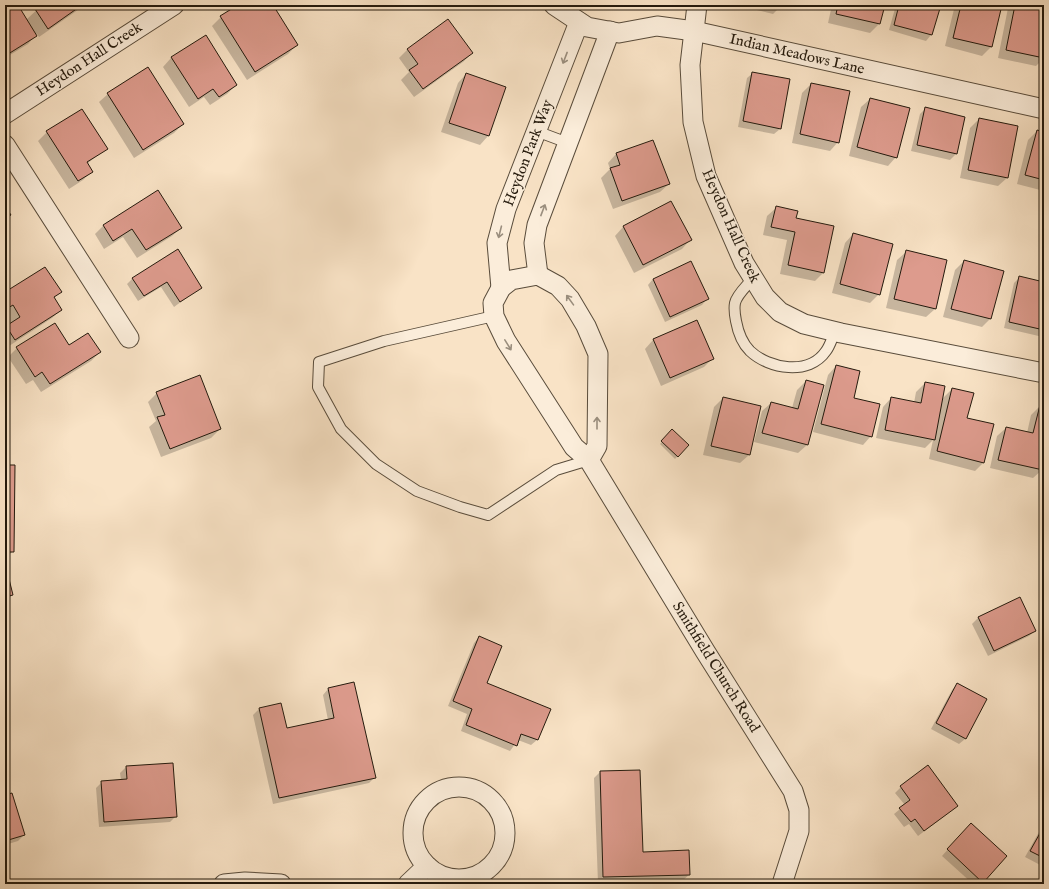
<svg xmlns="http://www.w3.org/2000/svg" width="1049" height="889" font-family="'IM FELL English',serif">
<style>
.shadow{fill:#0003}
.building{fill:#dd9b8d;stroke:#241a0d}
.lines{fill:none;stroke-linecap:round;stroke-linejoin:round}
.service-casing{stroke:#594c3b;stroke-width:12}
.minor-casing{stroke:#594c3b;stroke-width:21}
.service{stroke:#fbedda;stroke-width:10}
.minor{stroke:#fbedda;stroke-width:19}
.oneway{stroke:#9a8e7e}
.labels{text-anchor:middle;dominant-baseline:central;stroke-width:3;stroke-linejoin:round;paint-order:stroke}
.street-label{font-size:15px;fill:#241a0d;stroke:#fbedda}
</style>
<rect width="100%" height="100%" fill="#f9e3c6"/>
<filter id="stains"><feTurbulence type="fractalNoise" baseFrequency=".005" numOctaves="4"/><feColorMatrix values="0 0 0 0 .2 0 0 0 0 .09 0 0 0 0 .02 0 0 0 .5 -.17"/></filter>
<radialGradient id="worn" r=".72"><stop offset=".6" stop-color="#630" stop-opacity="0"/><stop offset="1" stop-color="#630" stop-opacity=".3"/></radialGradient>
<!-- shadow -->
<g class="shadow">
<polygon points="5,5 17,5 26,20 42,5 85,5 39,37 37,34 28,44 5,58"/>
<polygon points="240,5 271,5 297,45 288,54 247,80 212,26 221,17"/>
<polygon points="736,5 782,5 773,14"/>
<polygon points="832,5 884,5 879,24 870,33 828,23"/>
<polygon points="896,5 940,5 931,35 926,41 889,30"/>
<polygon points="955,5 1001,5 991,47 982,56 945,46"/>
<polygon points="1011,5 1044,5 1044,58 1036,66 998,58 1008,8"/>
<polygon points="448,20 472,53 463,62 414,97 401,80 409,72 399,58 407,50"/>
<polygon points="206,37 236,85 227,94 210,105 204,97 189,107 163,67 171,58"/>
<polygon points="753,73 780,129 774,134 738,127 747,78"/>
<polygon points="466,74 505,88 488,136 480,145 441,132 458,83"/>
<polygon points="811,84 838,142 830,151 792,143 802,93"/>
<polygon points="108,94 183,124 174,133 134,158 99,102"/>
<polygon points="870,99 896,157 888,166 849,156 861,107"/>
<polygon points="925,109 964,117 956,154 950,160 911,151 920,114"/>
<polygon points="979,119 1007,178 998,186 960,178 970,128"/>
<polygon points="1037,131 1044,133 1044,191 1017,184 1028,140"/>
<polygon points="47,132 106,148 87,164 92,171 83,180 69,189 38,141"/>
<polygon points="653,141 669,184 660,192 613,209 601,178 610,169 608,163 616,154"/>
<polygon points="158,191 181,228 172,236 137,258 123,237 104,249 95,234 103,226"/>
<polygon points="671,203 690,240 682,249 634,273 615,236 623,227"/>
<polygon points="776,208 795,219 823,273 815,281 780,274 787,240 763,235 767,216"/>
<polygon points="853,234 879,294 870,303 832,293 845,243"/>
<polygon points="177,250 201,287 174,307 161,287 138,301 127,284 133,278"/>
<polygon points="906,252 946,261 935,309 926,317 886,308 897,260"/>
<polygon points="964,261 991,318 982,327 943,317 955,270"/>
<polygon points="1020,277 1044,283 1043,337 1004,328 1014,283"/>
<polygon points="653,279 707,299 702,305 665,322 648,285"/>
<polygon points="60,292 54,298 61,310 52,318 6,348 5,328 11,324 5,315 5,293"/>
<polygon points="697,321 713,358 704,367 661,386 645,349 653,340"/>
<polygon points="54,324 68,347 100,352 91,361 41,392 33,380 26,384 8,357 17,348"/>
<polygon points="836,366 871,436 863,445 813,432 828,375"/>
<polygon points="806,381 807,445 798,453 754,442 762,411 771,403 792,408 797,390"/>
<polygon points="925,383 942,399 952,389 984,462 975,471 929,459 933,440 925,448 876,438 883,407 891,398 914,403 916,392"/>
<polygon points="157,393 220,429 211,438 161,457 149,427 156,421 148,402"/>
<polygon points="723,398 749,455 740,463 703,455 714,407"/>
<polygon points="1040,406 1044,407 1044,461 1042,470 1033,478 990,468 997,436 1006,428 1027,433 1031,415"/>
<polygon points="672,431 688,445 675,459 660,444"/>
<polygon points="5,466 13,551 5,559"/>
<polygon points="1044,474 1044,482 1042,482"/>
<polygon points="5,572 12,595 5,602"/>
<polygon points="1019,598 1035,631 1029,636 988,656 972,624 978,618"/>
<polygon points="479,637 486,684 549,710 537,740 531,745 518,740 510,751 461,731 467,714 448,706 474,643"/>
<polygon points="957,684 986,700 965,739 959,744 931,729 952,690"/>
<polygon points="328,689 375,777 369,783 273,804 253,715 259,709 286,729 328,720 323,695"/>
<polygon points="172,764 176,816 170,822 99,827 96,788 102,782 121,780 120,773 126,767"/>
<polygon points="639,771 642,853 689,875 683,880 598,883 594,778 600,772"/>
<polygon points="901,787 951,811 918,836 909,824 904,827 894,814 905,805 895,793"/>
<polygon points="5,797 24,835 18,841 5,845"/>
<polygon points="1044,823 1044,867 1025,857"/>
<polygon points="965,830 1006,856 980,884 973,884 942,856"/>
</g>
<!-- building -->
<g class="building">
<polygon points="5,5 18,5 37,36 5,56"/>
<polygon points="41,5 82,5 48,29 35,9"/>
<polygon points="238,5 273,5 298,45 255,72 220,16"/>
<polygon points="838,5 885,5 880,24 836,14"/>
<polygon points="899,5 941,5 932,35 894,25"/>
<polygon points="961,5 1002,5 992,47 953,38"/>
<polygon points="1015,5 1044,5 1044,58 1006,50"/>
<polygon points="448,19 473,53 423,89 409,70 418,64 407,49"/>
<polygon points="206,35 237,85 219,97 213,89 198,99 171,57"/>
<polygon points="148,67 184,124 143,150 107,93"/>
<polygon points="752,72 790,79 781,129 743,121"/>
<polygon points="466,73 506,87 489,136 449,123"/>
<polygon points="811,83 850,91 839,143 800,134"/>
<polygon points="870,98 910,108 897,158 857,147"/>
<polygon points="925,107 965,117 957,154 917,145"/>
<polygon points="82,109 108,149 87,162 93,172 78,181 46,131"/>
<polygon points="979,118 1018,126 1008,178 968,170"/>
<polygon points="1037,130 1044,132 1044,180 1025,175"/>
<polygon points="653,140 670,184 622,201 610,168 620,165 616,153"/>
<polygon points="158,190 182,228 146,250 132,229 113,241 103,225"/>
<polygon points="671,201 692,240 643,265 623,226"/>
<polygon points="5,206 11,215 5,218"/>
<polygon points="776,206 798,211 796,218 834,226 824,273 788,265 795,232 771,227"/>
<polygon points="853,233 893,244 880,295 840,284"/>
<polygon points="178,249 202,288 180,302 167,282 144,296 132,278"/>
<polygon points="906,250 947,260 936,309 894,299"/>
<polygon points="964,260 1004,271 991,319 951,309"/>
<polygon points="691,261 709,299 670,317 653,279"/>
<polygon points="45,267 62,292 54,297 62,310 15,340 6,326 20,317 13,305 8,308 5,303 5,292"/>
<polygon points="1019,276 1044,282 1044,330 1009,322"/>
<polygon points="697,320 714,359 670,378 653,339"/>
<polygon points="55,323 69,345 88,333 101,352 50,384 42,372 35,377 16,347"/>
<polygon points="836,365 860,371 854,398 880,404 872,437 821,424"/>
<polygon points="200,375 221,429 170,449 157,417 165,415 156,392"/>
<polygon points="806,380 824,385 808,445 762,433 771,402 798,409"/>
<polygon points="925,382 945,386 935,440 885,430 891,397 921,403"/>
<polygon points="952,388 974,393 967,418 994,424 984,463 937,451"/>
<polygon points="723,397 761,406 750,455 711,446"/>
<polygon points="1040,405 1044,406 1043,470 998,460 1006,427 1033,433"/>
<polygon points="672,429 689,445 678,457 661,441"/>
<polygon points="5,465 15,465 14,552 5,552"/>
<polygon points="5,571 7,571 13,595 5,597"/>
<polygon points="1020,597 1036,631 994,651 978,617"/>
<polygon points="479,636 502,646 487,683 551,709 538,740 521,734 517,746 466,725 472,709 453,701"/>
<polygon points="354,682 376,778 279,798 259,708 281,703 287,728 334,718 328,688"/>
<polygon points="957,683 987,699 966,739 936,723"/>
<polygon points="173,763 177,817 104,822 101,781 127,779 126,766"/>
<polygon points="928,765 958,806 924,831 915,819 911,822 899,808 910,800 900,786"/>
<polygon points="640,770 643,852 689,850 690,875 603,877 600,771"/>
<polygon points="12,793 25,835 5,841 5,795"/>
<polygon points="971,823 1007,856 983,883 947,849"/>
<polygon points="1044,826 1044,858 1030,851"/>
</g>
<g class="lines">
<!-- service casing -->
<g class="service-casing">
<g id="service">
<polyline points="536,131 568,143"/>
<path d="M753,278C748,285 737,294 735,303C734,308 735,316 736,321C738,332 741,342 750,351C769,369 809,376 826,351C830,346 832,338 835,332"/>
<polyline points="494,316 384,341 319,362 318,387 341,429 376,464 417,491 460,507 488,515 556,470 589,460"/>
</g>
</g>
<!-- minor casing -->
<g class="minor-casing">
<g id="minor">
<polyline points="554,5 587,27 619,33 657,26 694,31 1044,109"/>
<polyline points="697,5 690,65 693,122 706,176 744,263 765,297 780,312 804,324 841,333 1044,373"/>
<polyline points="5,114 174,5"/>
<polyline points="5,145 129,338"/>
<polyline points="538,275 534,243 537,225 610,31"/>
<polyline points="501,288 497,243 506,209 579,22"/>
<polyline points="589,460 597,446 598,354 586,326 570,299 558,286 538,275 511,280 501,288 493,303 494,316 506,341 574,447 589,460 705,651 793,791 799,810 799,831 782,884"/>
<circle cx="459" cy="833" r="46"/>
<polyline points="224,884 245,882 281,884"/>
<polyline points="408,884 427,866"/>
</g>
</g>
<!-- service -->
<use href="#service" class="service"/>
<!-- minor -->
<use href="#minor" class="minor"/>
</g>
<!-- one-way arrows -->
<defs><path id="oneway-shaft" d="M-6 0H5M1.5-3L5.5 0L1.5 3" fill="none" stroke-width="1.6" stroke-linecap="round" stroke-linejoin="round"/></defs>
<g class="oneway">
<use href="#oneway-shaft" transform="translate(565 58) rotate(111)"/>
<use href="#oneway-shaft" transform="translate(543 210) rotate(-69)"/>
<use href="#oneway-shaft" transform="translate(500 232) rotate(104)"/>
<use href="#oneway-shaft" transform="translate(570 300) rotate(-126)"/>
<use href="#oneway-shaft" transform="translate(508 345) rotate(58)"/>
<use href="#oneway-shaft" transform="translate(597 423) rotate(-90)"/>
</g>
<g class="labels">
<!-- street labels -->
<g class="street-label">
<text transform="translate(797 54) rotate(13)">Indian Meadows Lane</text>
<text transform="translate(89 59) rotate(-33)">Heydon Hall Creek</text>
<text transform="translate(528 153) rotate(-69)">Heydon Park Way</text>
<text transform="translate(731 226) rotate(66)">Heydon Hall Creek</text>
<text transform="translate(716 667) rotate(58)">Smithfield Church Road</text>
</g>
</g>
<!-- margin -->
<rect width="1049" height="889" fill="none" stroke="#f9e3c6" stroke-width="20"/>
<rect x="6" y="6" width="1037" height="877" fill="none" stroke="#241a0d" stroke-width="2"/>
<rect x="10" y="10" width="1029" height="869" fill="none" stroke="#241a0d"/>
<rect width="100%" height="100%" filter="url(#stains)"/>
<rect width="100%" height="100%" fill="url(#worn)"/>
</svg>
